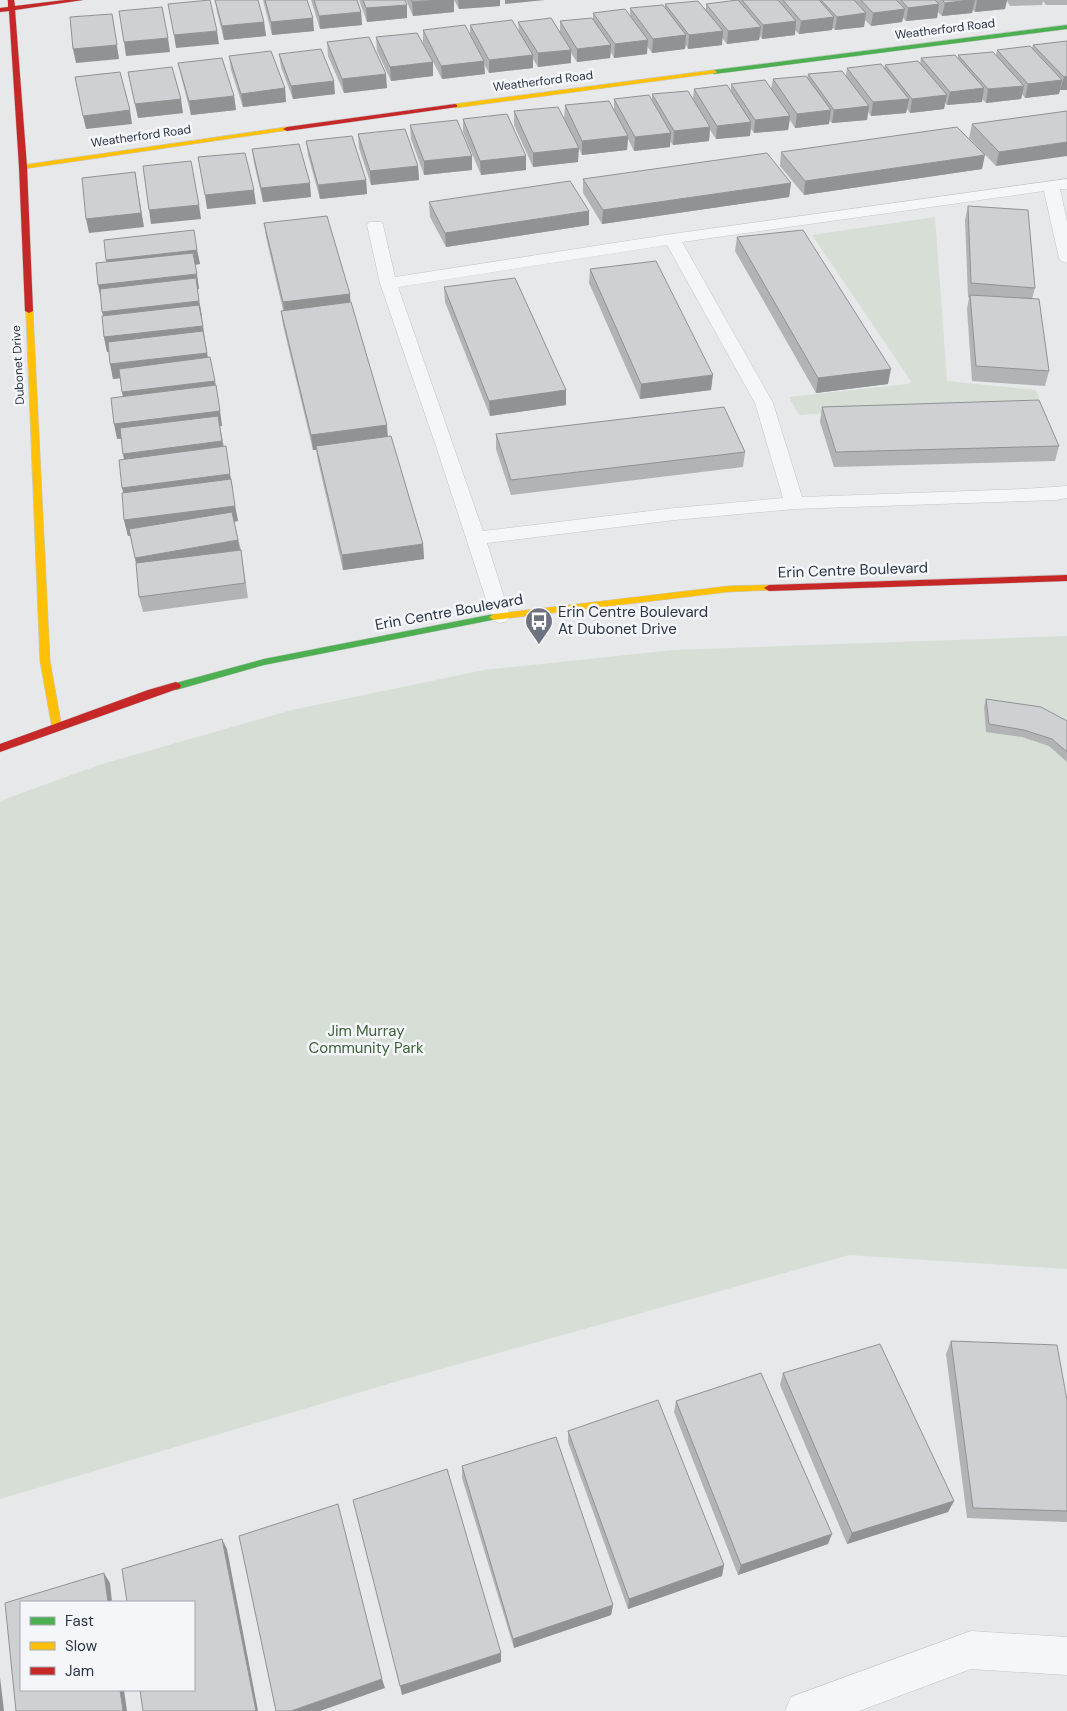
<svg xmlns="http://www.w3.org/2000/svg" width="1067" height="1711" font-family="'DM Sans',sans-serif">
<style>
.green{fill:#d6ded6}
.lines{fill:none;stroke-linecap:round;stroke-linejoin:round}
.lane-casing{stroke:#c4c6c8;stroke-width:1}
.street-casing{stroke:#c4c6c8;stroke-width:1}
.fast-casing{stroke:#c4c6c8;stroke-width:1}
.slow-casing{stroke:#c4c6c8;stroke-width:1}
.jam-casing{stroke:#c4c6c8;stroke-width:1}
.lane{fill:#f5f6f7;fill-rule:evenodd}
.street{fill:#f5f6f7;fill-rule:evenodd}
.fast{fill:#4caf50;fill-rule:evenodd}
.slow{fill:#ffc107;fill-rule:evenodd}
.jam{fill:#c62828;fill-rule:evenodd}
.wall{fill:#b1b3b5}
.shaded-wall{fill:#909294}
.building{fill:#ced0d3;stroke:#909294}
.labels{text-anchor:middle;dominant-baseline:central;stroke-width:5;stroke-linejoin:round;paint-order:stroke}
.far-street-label{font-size:12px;fill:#2b3445;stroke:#f4f6f9}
.street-label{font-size:15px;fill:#2b3445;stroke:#f4f6f9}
.poi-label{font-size:15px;fill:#2b3445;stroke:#f4f6f9;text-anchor:start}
.park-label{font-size:15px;fill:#3f6138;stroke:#f4f6f9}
</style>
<rect width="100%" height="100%" fill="#e6e8ea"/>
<!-- green -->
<g class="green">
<polygon points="935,217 947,381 1036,390 1039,399 799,415 789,397 908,384 911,381 812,235"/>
<polygon points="1067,636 1067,1269 849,1255 398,1381 0,1499 0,801 99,765 292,710 484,670 674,650"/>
</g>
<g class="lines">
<!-- lane casing -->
<g class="lane-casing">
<path id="lane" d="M1067,179V189H1060L1067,222V263L1061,261L1059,258L1044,191L682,242L773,403L802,497L1023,489L1067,486V498L1056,500L794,509L675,520L487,543L510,616L507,621L500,623L493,621L437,449L380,283L367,225L369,222H381L383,225L395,277L672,234ZM667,245L755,403L783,498L675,508L483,531L398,287Z"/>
</g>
<!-- street casing -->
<g class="street-casing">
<polygon id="street" points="971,1631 1067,1637 1067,1675 971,1669 859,1711 785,1711 791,1697"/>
</g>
<!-- fast casing -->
<g class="fast-casing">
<g id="fast">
<polygon points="1067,25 1067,29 714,74 711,72 714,70"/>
<polygon points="494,614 497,615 499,617 497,619 264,665 176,690 171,686 172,684 264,659"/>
</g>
</g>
<!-- slow casing -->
<g class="slow-casing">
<g id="slow">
<polygon points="714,70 717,72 716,73 455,108 452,106 455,104"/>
<polygon points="287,127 291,129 289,130 23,169 19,167 23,165"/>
<polygon points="26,309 33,311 50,661 62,728 57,732 52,728 40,661"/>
<polygon points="769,585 774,588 772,590 728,592 494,620 489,617 494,614 728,586"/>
</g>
</g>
<!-- jam casing -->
<g class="jam-casing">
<g id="jam">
<polygon points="8,0 14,0 15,6 65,0 83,0 15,10 27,167 33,311 29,313 25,311 19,167 9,11 0,12 0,8 8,7"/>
<polygon points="455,104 457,105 457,107 287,131 283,129 287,127"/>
<polygon points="1067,575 1067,581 769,591 764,588 769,585"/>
<polygon points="176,682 180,684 181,686 180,688 0,752 0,744 148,690"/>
</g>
</g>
<!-- lane -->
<use href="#lane" class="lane"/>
<!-- street -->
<use href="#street" class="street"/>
<!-- fast -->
<use href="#fast" class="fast"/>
<!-- slow -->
<use href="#slow" class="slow"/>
<!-- jam -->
<use href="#jam" class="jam"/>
</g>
<!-- wall -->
<g class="wall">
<polygon points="215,0 264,22 266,36 224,40 217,12"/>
<polygon points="263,0 307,0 314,31 272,35"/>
<polygon points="311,0 357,0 361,12 362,25 320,29"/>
<polygon points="359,0 405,0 407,18 367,22"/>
<polygon points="406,0 454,0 454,12 413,16"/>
<polygon points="454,0 500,0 500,6 459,9"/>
<polygon points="737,0 1067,0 1067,5 1046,5 1043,1 1042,5 1010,6 1007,1 1005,9 975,12 973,10 972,13 942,16 938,12 937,18 906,21 903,18 902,22 871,26 865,20 864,27 835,30 833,28 832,30 799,34 795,30 795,35 762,39 760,36 759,40 727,44 722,38 722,45 688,49 686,45 685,49 652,53 647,46 647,54 614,58 611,52 610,58 577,62 571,53 571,63 538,67 533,59 533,68 489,73 484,64 485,74 442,79 423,43 423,30 470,35 470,25 519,31 518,22 560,32 560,21 593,19 593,13 630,16 630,8 665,8 665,4 706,10 706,4"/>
<polygon points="376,37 433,62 433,76 391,81 377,51"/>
<polygon points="1067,41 1067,90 1060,90 1059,94 1025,98 1022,94 1021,99 986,103 982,99 982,102 947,105 945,103 944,109 910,113 907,109 906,113 871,116 868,112 867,120 832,123 829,120 829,124 795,128 790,120 788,130 754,133 751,129 750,136 716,139 710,130 709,141 673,145 670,141 670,147 634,151 628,139 627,150 582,155 564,119 565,105 614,110 614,99 652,100 652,94 693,99 694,89 731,91 731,84 771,89 773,79 807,78 808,74 846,75 847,68 884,69 885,65 920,64 921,58 958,58 958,55 996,55 997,50 1032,48 1033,45"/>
<polygon points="327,42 387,88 344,93 328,56"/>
<polygon points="279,54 335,94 293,99 281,67"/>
<polygon points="229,56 285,88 286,102 243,107 231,70"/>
<polygon points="178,63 234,96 236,110 191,115 181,76"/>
<polygon points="128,72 183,113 138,118"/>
<polygon points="514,111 578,162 533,167 514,125"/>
<polygon points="1067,111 996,166 969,138 972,124"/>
<polygon points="463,119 526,156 526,170 481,175 463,132"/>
<polygon points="410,125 472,156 472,170 424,175 411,139"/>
<polygon points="358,134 418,166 419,180 371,185 359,148"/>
<polygon points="306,141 366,180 367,194 320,199 308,155"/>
<polygon points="252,149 311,197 263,202 254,163"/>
<polygon points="781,152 982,169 804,195 780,166"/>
<polygon points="583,179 791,183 789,197 602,224 583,193"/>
<polygon points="429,202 589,225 446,247 430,217"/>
<polygon points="968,206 1035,288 1032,299 1049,371 1045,386 972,381 967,309 969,298 968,297 965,220"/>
<polygon points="264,223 350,294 350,302 388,437 423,544 424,559 343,570 318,461 316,450 313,450 283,325 281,311 283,310 266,237"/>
<polygon points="737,237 888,384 816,393 735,251"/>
<polygon points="197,250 200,264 195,265 199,289 197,289 202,316 201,316 208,358 215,381 222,426 220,426 238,521 234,522 241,550 248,598 143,612 139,597 137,568 130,535 128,536 124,520 124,493 122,488 124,459 121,439 117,439 123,397 120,378 113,379 109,352 107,352 104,337 103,316 107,262"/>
<polygon points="590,269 711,390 640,399 589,283"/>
<polygon points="444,287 566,390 566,405 490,416 445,302"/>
<polygon points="822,407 1059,446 1055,461 834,467 820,422"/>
<polygon points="496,434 745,452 743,467 511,495 496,449"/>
<polygon points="986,699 1067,721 1067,762 1049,746 1022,737 986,732 984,707"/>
<polygon points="951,1341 1067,1400 1067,1522 967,1518 946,1354"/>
<polygon points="783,1373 954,1501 948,1512 847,1544 780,1385"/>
<polygon points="676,1401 828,1544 738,1575 674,1412"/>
<polygon points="568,1431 722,1576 628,1609 568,1442"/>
<polygon points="462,1466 613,1605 611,1615 514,1648 462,1478"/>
</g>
<!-- shaded-wall -->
<g class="shaded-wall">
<polygon points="440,0 454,0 454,12 413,16 412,2"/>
<polygon points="458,0 500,0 500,6 459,9"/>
<polygon points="505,0 545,0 505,4"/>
<polygon points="970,0 975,0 972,13 942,16 945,3"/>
<polygon points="977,0 1007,0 1005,9 975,12"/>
<polygon points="939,4 937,18 906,21 908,8"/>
<polygon points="407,5 407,18 367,22 366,8"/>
<polygon points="905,9 902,22 871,26 873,13"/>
<polygon points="361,12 362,25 320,29 319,16"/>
<polygon points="866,13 864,27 835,30 837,17"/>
<polygon points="112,14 119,59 76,63 73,49"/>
<polygon points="834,17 832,30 799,34 801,21"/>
<polygon points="313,18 314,31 272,35 271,22"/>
<polygon points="796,21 795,35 762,39 763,25"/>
<polygon points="264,22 266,36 224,40 222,26"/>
<polygon points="761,27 759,40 727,44 728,31"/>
<polygon points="217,31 219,44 176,48 174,35"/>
<polygon points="723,31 722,45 688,49 689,35"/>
<polygon points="686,35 685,49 652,53 653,39"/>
<polygon points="168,38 170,52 126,56 124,42"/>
<polygon points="648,40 647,54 614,58 615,44"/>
<polygon points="611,45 610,58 577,62 577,49"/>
<polygon points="571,50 571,63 538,67 538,53"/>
<polygon points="533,55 533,68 489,73 489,60"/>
<polygon points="484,61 485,74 442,79 441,66"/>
<polygon points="433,62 433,76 391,81 390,67"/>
<polygon points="386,74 387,88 344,93 342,79"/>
<polygon points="1067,76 1067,90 1060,90 1064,77"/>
<polygon points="1062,80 1059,94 1025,98 1028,84"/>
<polygon points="334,81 335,94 293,99 291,86"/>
<polygon points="1024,86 1021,99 986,103 988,89"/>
<polygon points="285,88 286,102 243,107 241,94"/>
<polygon points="984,88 982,102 947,105 950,92"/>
<polygon points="947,95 944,109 910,113 912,99"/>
<polygon points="234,96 236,110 191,115 189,101"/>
<polygon points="181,99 183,113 138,118 135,104"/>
<polygon points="909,99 906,113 871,116 873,102"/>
<polygon points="869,106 867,120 832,123 834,110"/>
<polygon points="130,110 132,124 86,129 83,116"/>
<polygon points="831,110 829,124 795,128 797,114"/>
<polygon points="790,116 788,130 754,133 755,120"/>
<polygon points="751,122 750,136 716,139 717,126"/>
<polygon points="710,127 709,141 673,145 674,131"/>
<polygon points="671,133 670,147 634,151 635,137"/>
<polygon points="628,136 627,150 582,155 582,141"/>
<polygon points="1067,142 1067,156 996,166 999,152"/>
<polygon points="579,148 578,162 533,167 533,153"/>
<polygon points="985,155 982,169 804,195 805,181"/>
<polygon points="472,156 472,170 424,175 424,161"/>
<polygon points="526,156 526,170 481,175 480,161"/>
<polygon points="418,166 419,180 371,185 370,171"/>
<polygon points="135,172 144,227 89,233 86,219"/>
<polygon points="366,180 367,194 320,199 318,185"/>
<polygon points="310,183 311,197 263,202 261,188"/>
<polygon points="791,183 789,197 602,224 603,210"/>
<polygon points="254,190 256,204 207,209 205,195"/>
<polygon points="199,205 201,219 151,224 149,210"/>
<polygon points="589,211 589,225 446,247 445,233"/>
<polygon points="197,250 200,264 109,274 106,260"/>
<polygon points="197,274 199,289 101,300 98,285"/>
<polygon points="350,294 351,309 285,316 283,302"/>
<polygon points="199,301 202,316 106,327 102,312"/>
<polygon points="203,326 205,341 107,352 104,337"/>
<polygon points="207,353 209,368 113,379 110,364"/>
<polygon points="891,369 888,384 816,393 818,378"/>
<polygon points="713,375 711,390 640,399 641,384"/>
<polygon points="215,381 217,396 125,407 122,392"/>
<polygon points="566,390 566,405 490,416 489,401"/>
<polygon points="220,411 222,426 117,439 114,424"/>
<polygon points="387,425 388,440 316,446 316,450 313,450 311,435"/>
<polygon points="222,441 225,456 126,469 123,454"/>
<polygon points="230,474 233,489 126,503 122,488"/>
<polygon points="235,506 238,521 128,536 124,520"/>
<polygon points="238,540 241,555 138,573 135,558"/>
<polygon points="423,544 424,559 343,570 342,555"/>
<polygon points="954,1501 948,1512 847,1544 852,1533"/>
<polygon points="832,1534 828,1544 738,1575 741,1565"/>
<polygon points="222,1539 227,1549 258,1711 256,1711"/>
<polygon points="724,1565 722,1576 628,1609 629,1599"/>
<polygon points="104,1573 110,1583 112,1602 108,1602"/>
<polygon points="613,1605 611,1615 514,1648 513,1639"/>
<polygon points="501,1653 501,1662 402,1695 400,1686"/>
<polygon points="0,1677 4,1711 0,1711"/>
<polygon points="382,1679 385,1688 320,1711 291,1711"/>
<polygon points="120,1690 124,1690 127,1711 123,1711"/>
</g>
<!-- building -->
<g class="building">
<polygon points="210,0 217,31 174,35 168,4"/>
<polygon points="215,0 258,0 264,22 222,26"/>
<polygon points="265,0 307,0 313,18 271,22"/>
<polygon points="314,0 357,0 361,12 319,16"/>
<polygon points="363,0 405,0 407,5 366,8"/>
<polygon points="411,0 440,0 412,2"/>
<polygon points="738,0 761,27 728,31 706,4"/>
<polygon points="742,0 778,0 796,21 763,25"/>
<polygon points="783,0 819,0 834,17 801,21"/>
<polygon points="821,0 854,0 866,13 837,17"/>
<polygon points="861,0 896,0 905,9 873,13"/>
<polygon points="901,0 935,0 939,4 908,8"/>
<polygon points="942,0 970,0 945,3"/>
<polygon points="698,1 723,31 689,35 665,4"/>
<polygon points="663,5 686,35 653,39 630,8"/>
<polygon points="162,7 168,38 124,42 119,11"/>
<polygon points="625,9 648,40 615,44 593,13"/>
<polygon points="112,14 117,45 73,49 70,17"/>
<polygon points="551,18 571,50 538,53 518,22"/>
<polygon points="592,18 611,45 577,49 560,21"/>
<polygon points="512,20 533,55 489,60 470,25"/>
<polygon points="465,25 484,61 441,66 423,30"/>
<polygon points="417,33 433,62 390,67 376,37"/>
<polygon points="369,37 386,74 342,79 327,42"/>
<polygon points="1067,41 1067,76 1064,77 1033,45"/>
<polygon points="1030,46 1062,80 1028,84 997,50"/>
<polygon points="321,49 334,81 291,86 279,54"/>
<polygon points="271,51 285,88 241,94 229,56"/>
<polygon points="993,52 1024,86 988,89 958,55"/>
<polygon points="955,55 984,88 950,92 921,58"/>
<polygon points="222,58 234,96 189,101 178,63"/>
<polygon points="918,61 947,95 912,99 885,65"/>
<polygon points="881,64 909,99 873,102 847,68"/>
<polygon points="172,67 181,99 135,104 128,72"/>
<polygon points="842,71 869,106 834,110 808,74"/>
<polygon points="120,72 130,110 83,116 75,77"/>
<polygon points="806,76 831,110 797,114 773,79"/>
<polygon points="765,80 790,116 755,120 731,84"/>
<polygon points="727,85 751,122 717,126 694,89"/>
<polygon points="688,91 710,127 674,131 652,94"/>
<polygon points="649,95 671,133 635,137 614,99"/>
<polygon points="609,101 628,136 582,141 565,105"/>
<polygon points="558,107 579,148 533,153 514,111"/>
<polygon points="1067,111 1067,142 999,152 972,124"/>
<polygon points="507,114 526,156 480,161 463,119"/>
<polygon points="457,120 472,156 424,161 410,125"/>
<polygon points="957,127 985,155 805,181 781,152"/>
<polygon points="405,129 418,166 370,171 358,134"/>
<polygon points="352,136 366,180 318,185 306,141"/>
<polygon points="299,144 310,183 261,188 252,149"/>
<polygon points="245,153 254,190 205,195 198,157"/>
<polygon points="767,153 791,183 603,210 583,179"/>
<polygon points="191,161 199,205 149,210 143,166"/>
<polygon points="135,172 141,213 86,219 82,178"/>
<polygon points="570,181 589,211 445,233 429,202"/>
<polygon points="968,206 1028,210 1035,288 971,283"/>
<polygon points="327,216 350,294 283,302 264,223"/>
<polygon points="194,230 197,250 106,260 104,240"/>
<polygon points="803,230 891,369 818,378 737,237"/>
<polygon points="193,253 197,274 98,285 96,263"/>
<polygon points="656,261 713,375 641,384 590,269"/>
<polygon points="196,278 199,301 102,312 100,289"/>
<polygon points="515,278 566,390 489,401 444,287"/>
<polygon points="970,295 1039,299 1049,371 976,366"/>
<polygon points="351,302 387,425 311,435 281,311"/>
<polygon points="199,305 203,326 104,337 102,316"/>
<polygon points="203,331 207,353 110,364 108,342"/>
<polygon points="210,357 215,381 122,392 119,369"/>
<polygon points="216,385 220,411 114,424 111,398"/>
<polygon points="1039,400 1059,446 836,452 822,407"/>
<polygon points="724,407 745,452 511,480 496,434"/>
<polygon points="218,416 222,441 123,454 120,428"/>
<polygon points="391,436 423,544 342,555 316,446"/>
<polygon points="226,446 230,474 122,488 119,460"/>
<polygon points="231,479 235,506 124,520 122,493"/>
<polygon points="232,512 238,540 135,558 129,529"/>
<polygon points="241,550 245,583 139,597 136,563"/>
<polygon points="986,699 1041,707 1067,721 1067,752 1052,739 1024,730 989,724"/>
<polygon points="951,1341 1057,1345 1067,1400 1067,1511 973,1508"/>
<polygon points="880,1344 954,1501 852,1533 783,1373"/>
<polygon points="761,1373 832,1534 741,1565 676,1401"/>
<polygon points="658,1400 724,1565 629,1599 568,1431"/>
<polygon points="556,1437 613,1605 513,1639 462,1466"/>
<polygon points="447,1469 501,1653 400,1686 353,1500"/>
<polygon points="338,1504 382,1679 291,1711 276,1711 239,1536"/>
<polygon points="222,1539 256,1711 143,1711 140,1690 194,1690 194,1602 127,1602 122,1569"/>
<polygon points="104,1573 108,1602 21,1602 21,1690 120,1690 123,1711 16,1711 5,1603"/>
</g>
<!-- icons -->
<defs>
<g id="bus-pin" transform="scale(1.4375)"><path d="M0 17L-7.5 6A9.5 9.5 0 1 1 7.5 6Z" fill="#6c737f" stroke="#f4f6f9"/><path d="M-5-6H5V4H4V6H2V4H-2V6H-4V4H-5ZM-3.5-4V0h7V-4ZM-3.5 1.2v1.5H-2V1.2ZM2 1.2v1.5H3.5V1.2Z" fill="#fff"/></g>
</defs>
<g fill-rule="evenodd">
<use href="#bus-pin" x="539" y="621"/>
</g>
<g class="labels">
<!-- far-street labels -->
<g class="far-street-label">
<text transform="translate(945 29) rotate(-7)">Weatherford Road</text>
<text transform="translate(543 81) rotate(-7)">Weatherford Road</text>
<text transform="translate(141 136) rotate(-8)">Weatherford Road</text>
<text transform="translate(18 365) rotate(-93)">Dubonet Drive</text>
</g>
<!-- street labels -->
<g class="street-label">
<text transform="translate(853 570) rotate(-2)">Erin Centre Boulevard</text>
<text transform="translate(449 612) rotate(-10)">Erin Centre Boulevard</text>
</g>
<!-- poi labels -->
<g class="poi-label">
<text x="558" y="612">Erin Centre Boulevard<tspan x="558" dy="17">At Dubonet Drive</tspan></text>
</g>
<!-- park labels -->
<g class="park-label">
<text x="366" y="1031">Jim Murray<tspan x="366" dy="17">Community Park</tspan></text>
</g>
</g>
<!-- legend -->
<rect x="20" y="1601" width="175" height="90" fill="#f4f6f9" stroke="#a4a8b1"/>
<rect x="30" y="1617" width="25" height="8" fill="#4caf50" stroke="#a4a8b1"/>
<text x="65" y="1626" font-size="15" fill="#2b3445">Fast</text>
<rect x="30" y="1642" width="25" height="8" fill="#ffc107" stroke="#a4a8b1"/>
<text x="65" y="1651" font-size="15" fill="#2b3445">Slow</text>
<rect x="30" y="1667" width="25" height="8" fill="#c62828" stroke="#a4a8b1"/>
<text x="65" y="1676" font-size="15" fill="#2b3445">Jam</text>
</svg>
